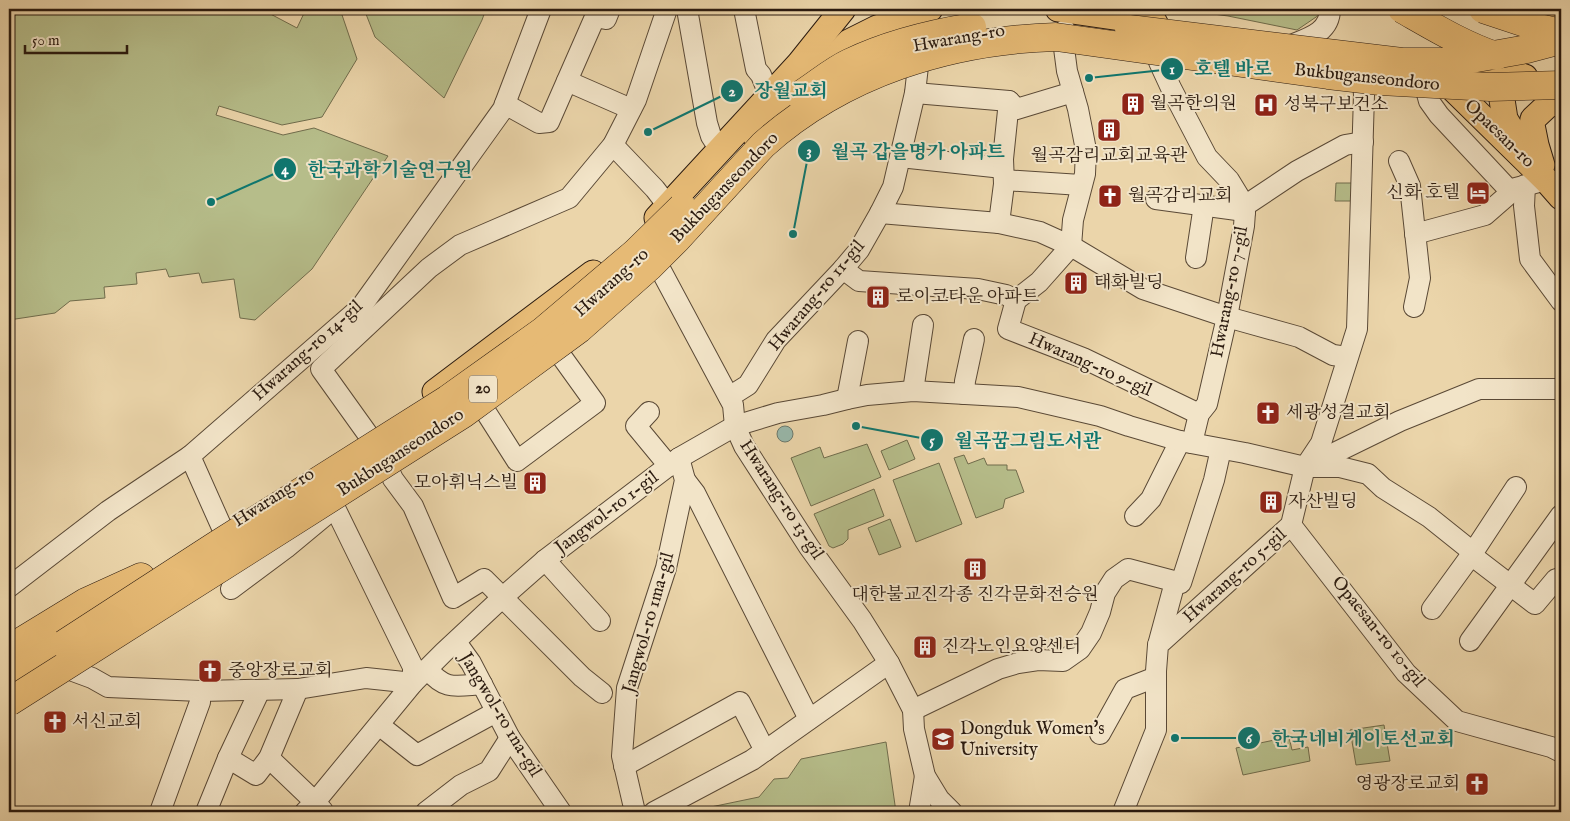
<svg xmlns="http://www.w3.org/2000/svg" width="1570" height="821" font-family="'IM FELL English','Noto Serif KR',serif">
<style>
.green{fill:#b6bd8a;stroke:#706c4c}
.water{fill:#98b8ab;stroke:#6c796d}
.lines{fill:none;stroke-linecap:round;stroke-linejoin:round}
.minor-casing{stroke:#5a4936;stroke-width:22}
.major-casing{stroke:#2a1a0f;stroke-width:27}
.highway-casing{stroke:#2a1a0f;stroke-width:29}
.minor{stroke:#f2e4c8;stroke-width:20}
.major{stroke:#e6ba75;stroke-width:25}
.highway{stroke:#e6ba75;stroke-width:28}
.highway-bridge-casing{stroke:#2a1a0f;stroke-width:29;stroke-linecap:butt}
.highway-bridge{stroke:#e6ba75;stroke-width:28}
.labels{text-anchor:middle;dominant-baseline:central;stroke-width:4;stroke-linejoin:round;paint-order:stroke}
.shield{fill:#f2e4c8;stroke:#665746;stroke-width:1}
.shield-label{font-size:16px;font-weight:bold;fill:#2a1a0f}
.street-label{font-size:18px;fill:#2a1a0f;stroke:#f2e4c8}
.poi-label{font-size:18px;fill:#2a1a0f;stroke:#f2e4c8;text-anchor:start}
.leader{fill:none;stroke:#0f766e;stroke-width:2}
.callout-dot{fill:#0f766e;stroke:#f2e4c8;stroke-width:2}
.mark-label{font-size:15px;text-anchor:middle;font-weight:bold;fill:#fff}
.callout-label{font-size:19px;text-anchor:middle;font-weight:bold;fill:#0f766e;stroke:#f2e4c8;stroke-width:4;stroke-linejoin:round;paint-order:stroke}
</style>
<rect width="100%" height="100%" fill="#ebd5aa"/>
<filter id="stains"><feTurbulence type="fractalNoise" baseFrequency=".004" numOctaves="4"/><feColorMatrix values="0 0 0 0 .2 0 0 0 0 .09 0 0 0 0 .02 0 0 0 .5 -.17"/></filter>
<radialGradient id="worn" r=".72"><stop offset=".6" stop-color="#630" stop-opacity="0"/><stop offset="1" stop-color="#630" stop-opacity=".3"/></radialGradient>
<!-- green -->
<g class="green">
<polygon points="17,9 171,9 190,14 192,9 261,9 297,28 306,9 340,9 357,59 322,117 282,125 219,106 216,115 283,135 314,128 388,156 312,269 255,320 240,318 234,279 202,283 199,273 169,277 166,269 136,273 137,284 104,287 105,298 70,301 55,313 9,320 9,33"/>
<polygon points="364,9 486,9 482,20 444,98 375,37"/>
<polygon points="1177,9 1322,9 1322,13 1297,30 1228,16"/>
<polygon points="1336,183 1354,183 1354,201 1335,201"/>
<polygon points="907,440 915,459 889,470 881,451"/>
<polygon points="867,444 881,477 811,506 791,458 820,447 824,458"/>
<polygon points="964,455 968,464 984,458 987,465 1007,465 1007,470 1016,470 1024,492 1005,499 1003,508 976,518 954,458"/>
<polygon points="939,463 962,524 916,542 893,480"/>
<polygon points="874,489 884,516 848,530 848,539 843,544 833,548 829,546 814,514"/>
<polygon points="890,519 901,547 879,555 868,528"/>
<polygon points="1384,725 1390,761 1356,765 1350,730"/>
<polygon points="1289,737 1292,750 1308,747 1310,761 1243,775 1236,748"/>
<polygon points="886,742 896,812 707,812 706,808 759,797 774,779 788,778 801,759"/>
</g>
<!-- water -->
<circle class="water" cx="785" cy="434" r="8"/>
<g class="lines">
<!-- minor casing -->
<g class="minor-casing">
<g id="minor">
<polyline points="687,9 707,123 711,136 720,150"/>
<polyline points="744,9 756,69 761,75 770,97"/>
<polyline points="1161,40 1159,62 1171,88 1207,157 1229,180 1240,198 1245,212 1244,226 1227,317 1207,404 1199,414 1192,443"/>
<path d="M1291,45C1309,38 1330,32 1330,9"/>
<polyline points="1421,72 1429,101 1439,115 1511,192"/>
<polyline points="567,81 631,109"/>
<polyline points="915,93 1009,101 1017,109 1073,92"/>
<polyline points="505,104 539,123 549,122 595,17 606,19 610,9"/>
<polyline points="613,145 655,189 668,206"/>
<polyline points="900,157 1003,168"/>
<polyline points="1399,161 1410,186 1420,278 1414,307"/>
<polyline points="1004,180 1081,185"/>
<polyline points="1525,185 1524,206 1530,259 1561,301"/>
<polyline points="1156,199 1237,210 1245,212"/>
<polyline points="1243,207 1297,171 1345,145 1363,142"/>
<polyline points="880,213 999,223 1040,232 1071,246 1143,289 1227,317 1299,337 1333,355 1347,357"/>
<polyline points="999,223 1004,184 1003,159 1009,101"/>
<polyline points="1415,234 1485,215 1516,188 1546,180"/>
<polyline points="650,250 733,405 735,426 744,446 809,547 862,620 889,663 913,710 914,729 925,776 939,799 952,812"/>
<polyline points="1196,258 1204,205"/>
<polyline points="843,269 859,281 978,289 1006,295 1016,300 1039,282 1071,246 1073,220 1085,174 1086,150 1078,109 1067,71 1064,48 1065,30"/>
<polyline points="1016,300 1008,329 1083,358 1199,414"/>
<polyline points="913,391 923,325"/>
<polyline points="964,394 965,381 974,339"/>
<polyline points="475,395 517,461 595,403 549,339"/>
<polyline points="729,397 748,385 776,340 843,269 859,250 880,213 893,187 900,157 915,93 920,48"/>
<polyline points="847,399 858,341"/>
<polyline points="649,412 636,426 669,466"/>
<polyline points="369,436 321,369 429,268 460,245 569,198 613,145 636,100 667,9"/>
<polyline points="383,457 393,479 413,506 453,598 484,579 582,677 602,693"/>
<polyline points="1310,465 1400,421 1479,389 1561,389"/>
<polyline points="685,480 695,493 809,719"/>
<polyline points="1135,516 1151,499 1180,441"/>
<polyline points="1291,525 1406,673 1457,721 1551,747 1561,752"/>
<polyline points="223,530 190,456 361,307 503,109 541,9"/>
<polyline points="545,560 600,621"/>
<polyline points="9,587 108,511 190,456"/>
<polyline points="231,589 286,548 333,509"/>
<polyline points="1432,609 1472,554 1516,487"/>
<polyline points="1470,641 1561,515"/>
<polyline points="456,642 471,663 510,738 561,812"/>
<polyline points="1158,645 1175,582"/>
<polyline points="54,664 92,678 108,687 200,691 298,689 366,678 413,683 413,667 335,508"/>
<path d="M427,669C446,691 455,686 482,684"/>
<polyline points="913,710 998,669 1018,663 1038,660 1063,661 1080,649 1091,633 1100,612 1105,593 1114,579 1128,569 1181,583 1214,480 1221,449"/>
<polyline points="379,725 417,755 496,712"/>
<polyline points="1100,734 1125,689 1156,677"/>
<polyline points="228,758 256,775 269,758 298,689"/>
<polyline points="269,758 315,802 323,811"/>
<polyline points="624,766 740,702 765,751"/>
<polyline points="160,812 200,702 200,691"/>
<polyline points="206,812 228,758 260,690"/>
<polyline points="305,812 315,802 413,683 444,652 503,597 545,560 679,458 735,426 778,413 823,405 847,399 867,395 913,391 1018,397 1100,416 1129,426 1180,441 1245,453 1305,467 1340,467 1368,474 1383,488 1429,517 1469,549 1475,558 1535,604 1556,579 1561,582"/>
<polyline points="426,812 461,785 489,771 510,738"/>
<polyline points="635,812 622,756 627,688 666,568 685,480 679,458"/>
<polyline points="654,812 752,760 889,663"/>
<polyline points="920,812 920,806 925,776"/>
<polyline points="1123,812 1156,730 1156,671 1158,645 1291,525 1305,467 1321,443 1357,329 1364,95 1362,67"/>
</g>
</g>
<!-- major casing -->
<g class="major-casing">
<g id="major">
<polyline points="1058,9 1155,23"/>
<polyline points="1443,69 1519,75 1525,77"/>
<polyline points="1498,74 1505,119 1520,144"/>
<polyline points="1439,75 1546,180 1561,197"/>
<polyline points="813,78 849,42 877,28 930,9"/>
<polyline points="756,137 788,106 821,88"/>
<polyline points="1542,165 1536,145 1532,125 1533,119 1549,104 1561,103"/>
<polyline points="657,218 799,64 843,9"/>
<polyline points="435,392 593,273"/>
</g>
</g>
<!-- highway casing -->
<g class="highway-casing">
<g id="highway">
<polyline points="1539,9 1561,16"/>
<polyline points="9,649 86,602 141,577"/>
<polyline points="9,678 64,644"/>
</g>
</g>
<!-- minor -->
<use href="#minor" class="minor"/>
<!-- major -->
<use href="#major" class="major"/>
<!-- highway -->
<use href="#highway" class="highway"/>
<!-- highway-bridge casing -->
<g class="highway-bridge-casing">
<g id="highway-bridge">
<path d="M1402,9C1432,26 1463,45 1496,56"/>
<polyline points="1483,9 1543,29 1561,33"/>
<polyline points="1129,29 1402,62 1454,62 1527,49 1561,40"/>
<path d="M800,95C816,85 832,71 849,63C888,44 929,34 972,27"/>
<polyline points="64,644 215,546 448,399 543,331 635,253 682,207"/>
<path d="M9,702L463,414L579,329L649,267L677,239L763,145C843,73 950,40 1056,37L1328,75L1380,81L1490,87L1561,85"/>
</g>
</g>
<!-- highway-bridge -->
<use href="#highway-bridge" class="highway-bridge"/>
</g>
<!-- icons -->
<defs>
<g id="building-square" transform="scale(1.25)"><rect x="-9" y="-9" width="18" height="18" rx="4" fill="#8f2418" stroke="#f2e4c8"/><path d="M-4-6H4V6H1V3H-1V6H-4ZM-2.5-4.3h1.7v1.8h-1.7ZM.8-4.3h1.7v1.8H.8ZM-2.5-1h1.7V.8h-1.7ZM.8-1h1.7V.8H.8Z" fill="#fff"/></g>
<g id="hospital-square" transform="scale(1.25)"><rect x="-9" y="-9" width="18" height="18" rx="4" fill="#8f2418" stroke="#f2e4c8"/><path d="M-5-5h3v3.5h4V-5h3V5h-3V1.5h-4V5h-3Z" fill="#fff"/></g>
<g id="hotel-square" transform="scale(1.25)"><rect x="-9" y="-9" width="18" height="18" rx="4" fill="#8f2418" stroke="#f2e4c8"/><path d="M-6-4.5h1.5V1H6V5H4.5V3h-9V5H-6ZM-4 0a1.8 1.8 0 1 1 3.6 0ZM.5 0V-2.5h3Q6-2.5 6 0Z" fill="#fff"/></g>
<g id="church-square" transform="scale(1.25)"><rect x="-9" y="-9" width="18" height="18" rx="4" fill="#8f2418" stroke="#f2e4c8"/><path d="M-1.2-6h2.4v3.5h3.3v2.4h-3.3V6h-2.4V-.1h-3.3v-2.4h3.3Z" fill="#fff"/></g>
<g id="university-square" transform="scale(1.25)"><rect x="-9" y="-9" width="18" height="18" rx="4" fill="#8f2418" stroke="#f2e4c8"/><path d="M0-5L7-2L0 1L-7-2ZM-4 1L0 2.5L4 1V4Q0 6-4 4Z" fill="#fff"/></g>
</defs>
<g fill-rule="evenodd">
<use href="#building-square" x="1133" y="104"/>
<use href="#hospital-square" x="1266" y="105"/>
<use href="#building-square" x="1109" y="130"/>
<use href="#hotel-square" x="1478" y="193"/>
<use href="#church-square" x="1110" y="196"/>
<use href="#building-square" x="1076" y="283"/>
<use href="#building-square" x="878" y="297"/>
<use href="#church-square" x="1268" y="413"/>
<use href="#building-square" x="535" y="483"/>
<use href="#building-square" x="1271" y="502"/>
<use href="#building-square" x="975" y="569"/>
<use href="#building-square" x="925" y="647"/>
<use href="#church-square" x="210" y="671"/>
<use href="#church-square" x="55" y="722"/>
<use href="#university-square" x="943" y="739"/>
<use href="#church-square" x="1477" y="784"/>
</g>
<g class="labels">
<!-- shield labels -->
<rect class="shield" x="469" y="375.5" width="28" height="27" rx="4"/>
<g class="shield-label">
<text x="483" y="389">20</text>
</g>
<!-- street labels -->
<g class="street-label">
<text transform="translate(959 39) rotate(-10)">Hwarang-ro</text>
<text transform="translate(1367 78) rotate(6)">Bukbuganseondoro</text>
<text transform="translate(1499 134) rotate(44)">Opaesan-ro</text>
<text transform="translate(725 188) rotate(-46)">Bukbuganseondoro</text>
<text transform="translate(612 283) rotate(-42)">Hwarang-ro</text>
<text transform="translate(1230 292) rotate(-79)">Hwarang-ro 7-gil</text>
<text transform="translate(817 296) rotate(-50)">Hwarang-ro 11-gil</text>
<text transform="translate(308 351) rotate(-42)">Hwarang-ro 14-gil</text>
<text transform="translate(1090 365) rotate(24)">Hwarang-ro 9-gil</text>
<text transform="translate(401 453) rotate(-33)">Bukbuganseondoro</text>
<text transform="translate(274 498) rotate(-33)">Hwarang-ro</text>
<text transform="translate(781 500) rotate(57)">Hwarang-ro 13-gil</text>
<text transform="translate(607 513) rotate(-37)">Jangwol-ro 1-gil</text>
<text transform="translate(1235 576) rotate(-42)">Hwarang-ro 5-gil</text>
<text transform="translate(649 623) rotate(-74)">Jangwol-ro 1ma-gil</text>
<text transform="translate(1378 632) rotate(51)">Opaesan-ro 10-gil</text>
<text transform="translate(500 715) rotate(59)">Jangwol-ro 1na-gil</text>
</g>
<!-- poi labels -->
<g class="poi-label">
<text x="1150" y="104">월곡한의원</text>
<text x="1284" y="105">성북구보건소</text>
<text x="1109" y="156" text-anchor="middle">월곡감리교회교육관</text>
<text x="1460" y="193" text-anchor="end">신화 호텔</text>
<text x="1128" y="196">월곡감리교회</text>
<text x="1094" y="283">태화빌딩</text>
<text x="896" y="297">로이코타운 아파트</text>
<text x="1286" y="413">세광성결교회</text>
<text x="518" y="483" text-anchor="end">모아휘닉스빌</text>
<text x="1288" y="502">자산빌딩</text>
<text x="975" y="595" text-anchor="middle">대한불교진각종 진각문화전승원</text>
<text x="942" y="647">진각노인요양센터</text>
<text x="228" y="671">중앙장로교회</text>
<text x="72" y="722">서신교회</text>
<text x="960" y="729">Dongduk Women's<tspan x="960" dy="21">University</tspan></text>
<text x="1460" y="784" text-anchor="end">영광장로교회</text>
</g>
</g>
<!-- callouts -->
<path class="leader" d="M1089 78L1172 69M648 132L732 91M793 234L809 151M211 202L285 169M856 426L932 440M1175 738L1249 738"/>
<g class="callout-dot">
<circle cx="1089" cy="78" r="5"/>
<circle cx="648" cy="132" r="5"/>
<circle cx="793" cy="234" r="5"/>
<circle cx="211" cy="202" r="5"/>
<circle cx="856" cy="426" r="5"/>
<circle cx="1175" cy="738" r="5"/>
<circle cx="1172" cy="69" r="12"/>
<circle cx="732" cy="91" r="12"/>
<circle cx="809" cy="151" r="12"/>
<circle cx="285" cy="169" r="12"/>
<circle cx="932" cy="440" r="12"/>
<circle cx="1249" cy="738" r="12"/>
</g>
<g class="mark-label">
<text x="1172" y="74">1</text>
<text x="732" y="96">2</text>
<text x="809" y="156">3</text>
<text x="285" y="174">4</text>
<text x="932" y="445">5</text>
<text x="1249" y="743">6</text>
</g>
<g class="callout-label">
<text x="1233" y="75">호텔 바로</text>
<text x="791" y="97">장월교회</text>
<text x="918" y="158">월곡 갑을명가 아파트</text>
<text x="390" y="176">한국과학기술연구원</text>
<text x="1028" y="447">월곡꿈그림도서관</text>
<text x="1363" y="745">한국네비게이토선교회</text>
</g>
<!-- margin -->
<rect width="1570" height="821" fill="none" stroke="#ebd5aa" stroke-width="30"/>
<rect x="10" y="10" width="1550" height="801" fill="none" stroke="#2a1a0f" stroke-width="2.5"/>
<rect x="15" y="15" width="1540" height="791" fill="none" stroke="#2a1a0f"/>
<!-- scale -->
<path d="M25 45v8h102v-8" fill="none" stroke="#2a1a0f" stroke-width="2.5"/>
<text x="32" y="45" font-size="15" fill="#2a1a0f" stroke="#f2e4c8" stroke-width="4" paint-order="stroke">50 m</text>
<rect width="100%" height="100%" filter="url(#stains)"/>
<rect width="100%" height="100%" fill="url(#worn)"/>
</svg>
